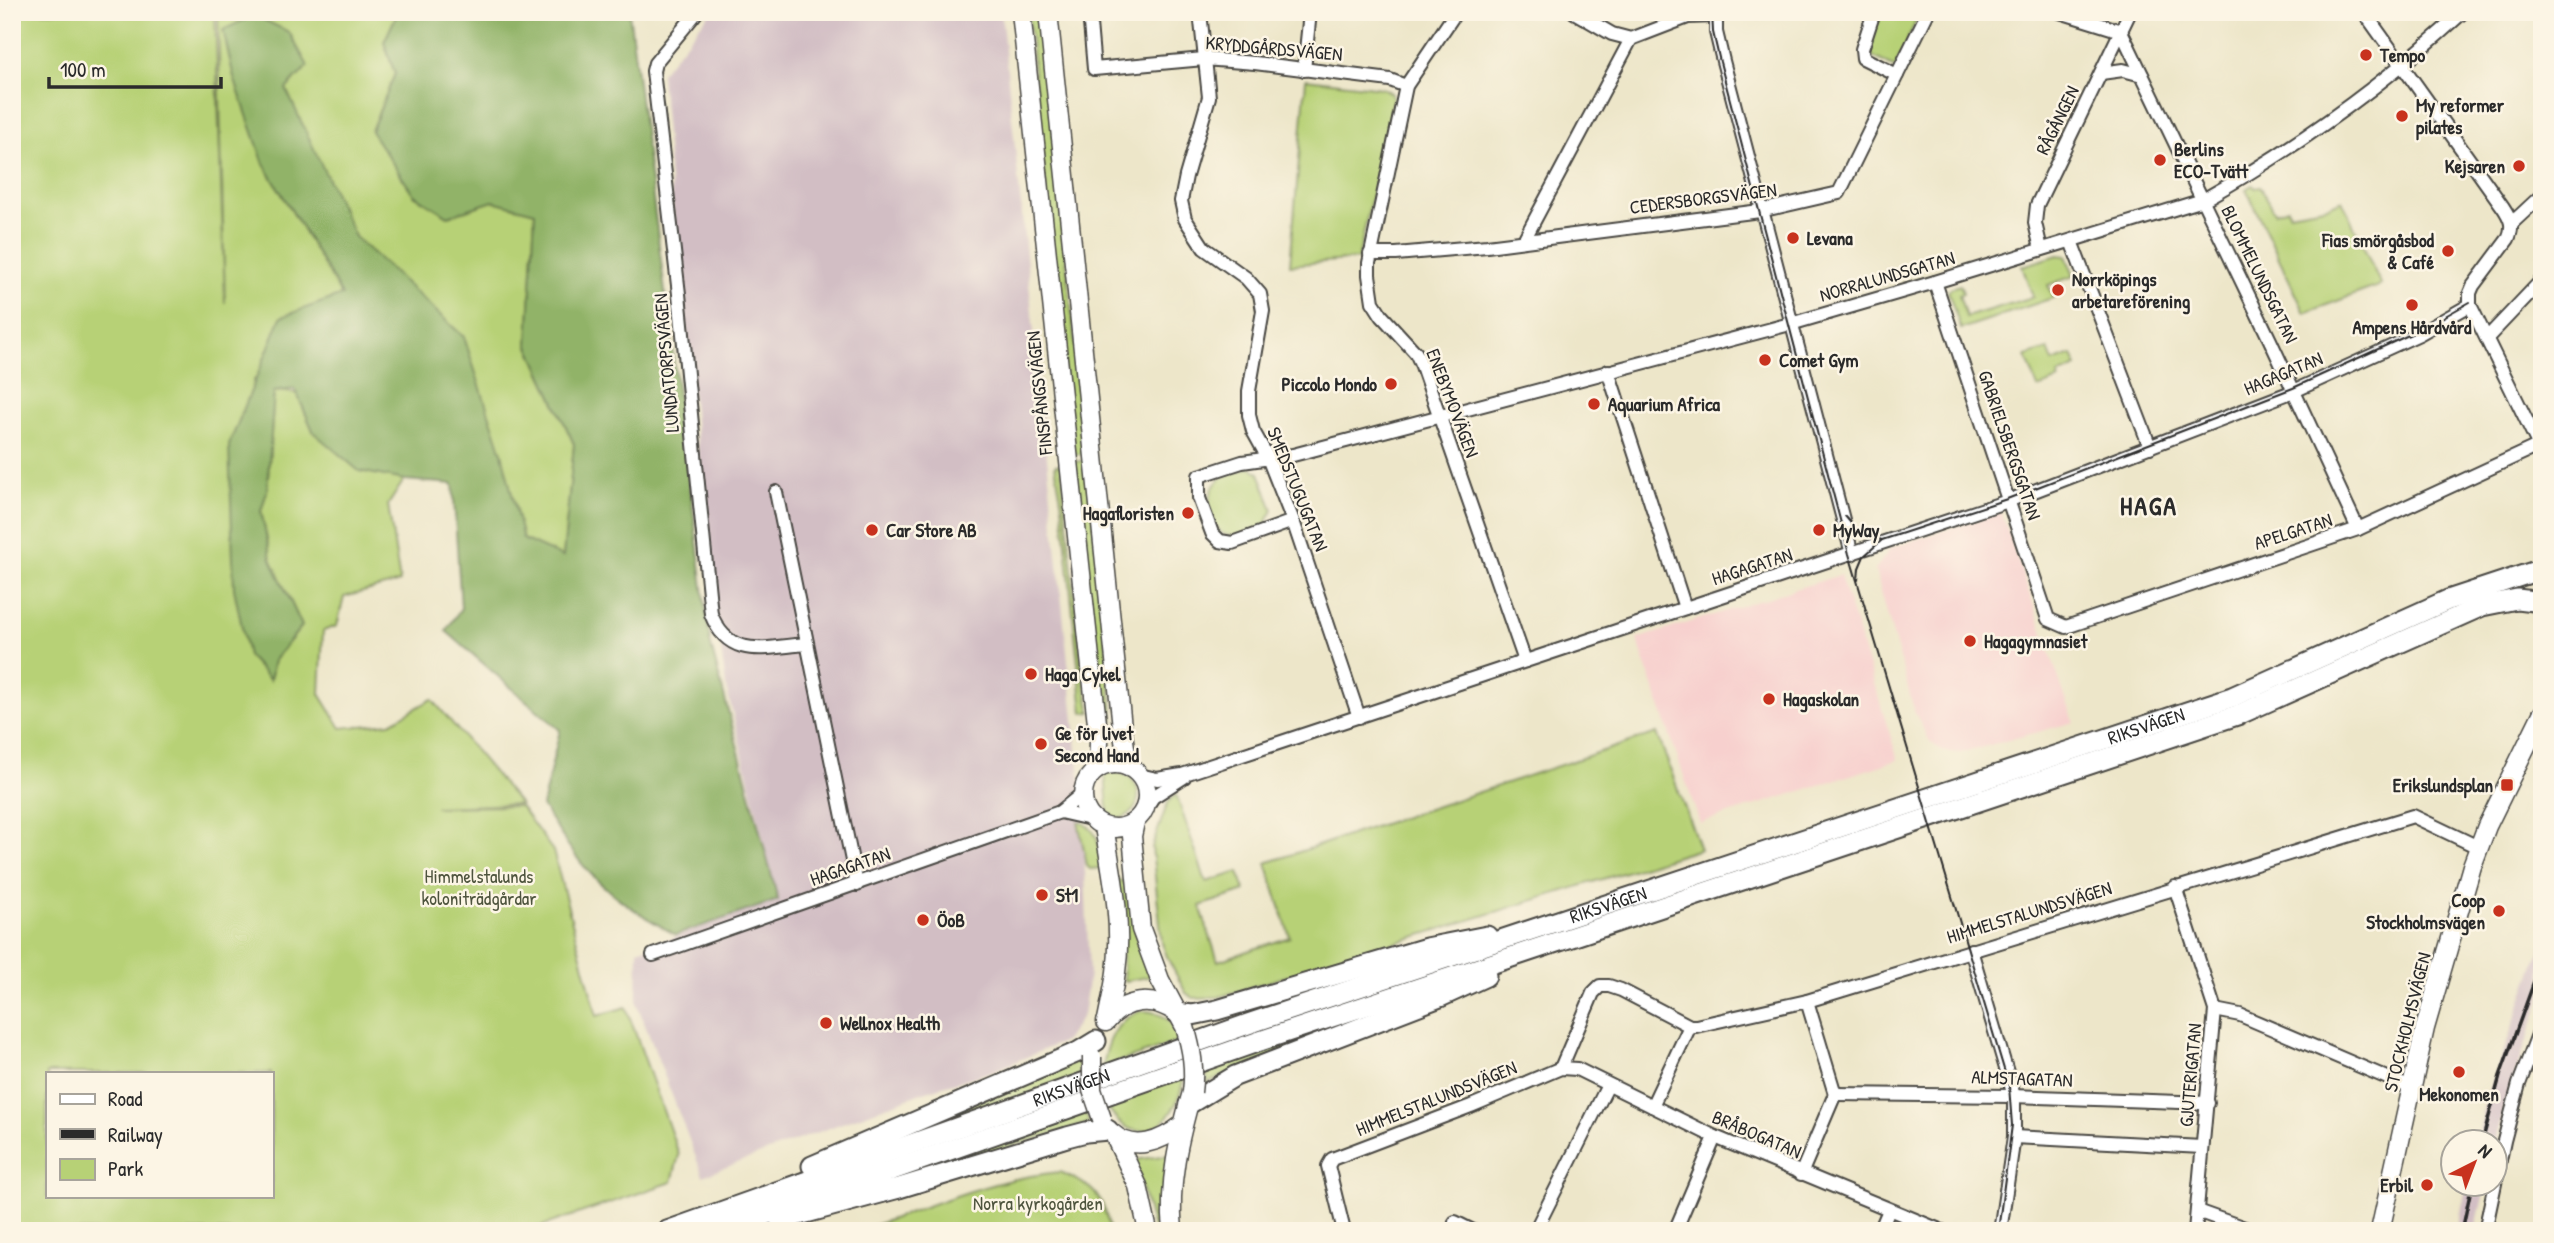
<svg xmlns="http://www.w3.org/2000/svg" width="2554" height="1243" font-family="'Patrick Hand',sans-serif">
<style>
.built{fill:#f7d0ce}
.industrial{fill:#d2bec4}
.green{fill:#b7d176;stroke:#717e50;stroke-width:2;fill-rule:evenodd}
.forest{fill:#91b367;stroke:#5e6f49;stroke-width:2}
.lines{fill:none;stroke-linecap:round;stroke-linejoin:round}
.minor-casing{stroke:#484743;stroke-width:16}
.secondary-casing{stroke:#484743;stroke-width:21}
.trunk-casing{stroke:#484743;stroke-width:23}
.minor{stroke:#fff;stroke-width:12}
.secondary{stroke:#fff;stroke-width:18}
.trunk{stroke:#fff;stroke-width:19}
.tram{stroke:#2b2b2b;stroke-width:2}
.rail{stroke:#2b2b2b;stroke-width:3.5}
.secondary-bridge-casing{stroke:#484743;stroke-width:21;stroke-linecap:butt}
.secondary-bridge{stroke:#fff;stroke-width:18}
.poi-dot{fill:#c8321e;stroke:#fcf5e5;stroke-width:2.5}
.labels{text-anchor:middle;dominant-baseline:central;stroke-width:5;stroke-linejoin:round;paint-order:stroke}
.street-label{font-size:19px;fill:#2b2b2b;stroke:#fcf5e5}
.poi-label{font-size:19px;font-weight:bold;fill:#2b2b2b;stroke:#fcf5e5;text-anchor:start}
.park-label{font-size:19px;fill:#4e543e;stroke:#fcf5e5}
.district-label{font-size:26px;font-weight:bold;letter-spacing:2px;fill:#2b2b2b;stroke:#fcf5e5}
</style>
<rect width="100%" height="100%" fill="#fcf5e5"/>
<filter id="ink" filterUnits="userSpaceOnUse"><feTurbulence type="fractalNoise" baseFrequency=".0143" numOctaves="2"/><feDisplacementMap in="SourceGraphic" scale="14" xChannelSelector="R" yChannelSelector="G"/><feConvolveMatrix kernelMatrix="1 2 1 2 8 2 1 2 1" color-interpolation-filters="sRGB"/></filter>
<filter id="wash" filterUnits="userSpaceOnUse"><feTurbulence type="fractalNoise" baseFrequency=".00686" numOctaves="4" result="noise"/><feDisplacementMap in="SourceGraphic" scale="28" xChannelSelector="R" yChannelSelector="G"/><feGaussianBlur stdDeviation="1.57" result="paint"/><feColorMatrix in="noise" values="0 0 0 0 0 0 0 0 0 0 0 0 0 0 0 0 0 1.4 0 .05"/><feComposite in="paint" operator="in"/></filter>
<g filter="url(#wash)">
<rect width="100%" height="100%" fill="#ede6c9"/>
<!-- built -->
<g class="built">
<polygon points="2001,512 2074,722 1961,753 1941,751 1929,740 1915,713 1875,570 1891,548"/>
<polygon points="1840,575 1898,760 1700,823 1637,639"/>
</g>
<!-- industrial -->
<g class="industrial">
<polygon points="711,12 1001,12 1082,797 1089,974 1083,1015 1065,1041 993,1071 924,1092 703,1176 637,1004 638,950 778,900 726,686 713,593 670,181 661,73"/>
<polygon points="2542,945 2542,996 2504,1107 2495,1142 2477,1141 2486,1100"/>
<polygon points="2467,1184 2486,1184 2475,1231 2457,1231"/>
</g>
<!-- green -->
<g class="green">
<path d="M12,12H215L225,303L218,12H398L384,42L395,74L371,131L414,195L448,216L493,201L535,212L528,344L574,444L563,558L523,539L464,337L355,237L285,88L289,32L264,164L342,296L254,380L248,656L270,680L274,660L302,626L271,559L261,511L267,491L274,391L297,393L314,433L410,480H404L388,505L400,582L344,597L337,626L323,631L320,694L341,728L390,723L432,699L520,804L435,807L520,806L553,851L597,1016L626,1007L679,1155L672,1182L527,1231H12ZM47,1073H271V1196H47Z"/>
<polygon points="1028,12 1041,12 1086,453 1073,455"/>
<polygon points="1879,12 1920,12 1895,68 1866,53"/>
<polygon points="1306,79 1382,88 1392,94 1393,99 1358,259 1290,265"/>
<polygon points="2253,185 2255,188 2260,186 2275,212 2288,208 2289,213 2329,206 2342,200 2381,285 2305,313 2246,189"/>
<polygon points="2058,255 2066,256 2074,276 2048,285 2053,298 1961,329 1948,292 1951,288 1960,285 1963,293 1959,295 1966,317 2033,297 2022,266"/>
<polygon points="2048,349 2053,362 2072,355 2077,367 2058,375 2059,380 2038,388 2026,356"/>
<polygon points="1087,460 1114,721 1100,711 1074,462"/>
<polygon points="1061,464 1083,676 1091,712 1083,713 1062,506 1055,465"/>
<path d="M1251,467L1259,473L1273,510L1264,527C1255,530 1241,537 1232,536C1207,535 1202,494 1220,479C1227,473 1241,471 1251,467Z"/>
<polygon points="1657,733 1700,849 1219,997 1194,998 1186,993 1168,959 1162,943 1152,847 1168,802 1176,794 1206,882 1239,872 1245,891 1200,906 1218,961 1290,937 1266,863"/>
<path d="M1111,772C1149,772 1146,823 1109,819L1105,774Z"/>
<path d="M1078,821C1100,828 1099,848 1102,868L1090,869L1087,866Z"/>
<path d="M1117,879L1131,886C1134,919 1133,950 1154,976L1124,981Z"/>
<polygon points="1463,979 1207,1083 1207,1064"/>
<path d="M1140,1011C1162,1010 1173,1021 1181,1041L1103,1067C1107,1043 1115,1020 1140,1011Z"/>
<polygon points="1079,1059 1079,1076 799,1176"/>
<path d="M1184,1072C1183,1087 1179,1102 1169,1115C1147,1144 1115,1130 1105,1100Z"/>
<polygon points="1084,1107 1089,1123 810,1207"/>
<polygon points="1169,1155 1166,1231 1154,1231 1134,1160"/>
<path d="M1060,1172C1095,1188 1102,1193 1110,1231H859C924,1208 991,1178 1060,1172Z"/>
</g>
<!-- forest -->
<path class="forest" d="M398,12H629L710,642L778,900L676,935C642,916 607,894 582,864C567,846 555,825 542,806L560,730L446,631L461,608L453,484L405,480L359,471L314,433L295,389L274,392L267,491L261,511L271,559L302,626L274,660L270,680L248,656L234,589L229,445L281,317L342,295L264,164L234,78L223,30L254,15L289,32L308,66L286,89L355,237L464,337L502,453L523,539L563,557L574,444L528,344L535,212L493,201L448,216L414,195L371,131L395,74L384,42Z"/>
</g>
<g filter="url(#ink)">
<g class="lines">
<!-- minor casing -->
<g class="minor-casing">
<g id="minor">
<path d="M697,12L655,63L653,71L679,294L711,614C729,661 766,647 807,644"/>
<polyline points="1089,12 1094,69 1204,59 1255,63 1390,80 1406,86"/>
<polyline points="1200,12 1209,97 1186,176 1181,201 1185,219 1204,248 1246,278 1260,294 1263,311 1249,391 1249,415 1253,431 1268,458 1293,521 1359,717"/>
<polyline points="1456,12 1406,86 1369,263 1369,275 1373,302 1382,316 1416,353 1422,366 1525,661"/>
<polyline points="1574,12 1612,34 1631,39 1688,17 1715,16"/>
<polyline points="1716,12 1716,32 1723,61 1852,554"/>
<polyline points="1874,12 1862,49 1863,58 1897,75"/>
<polyline points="2060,12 2121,31"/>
<path d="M2364,12L2503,207C2511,219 2514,226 2508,239L2473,286L2470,293V305L2542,452"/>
<polyline points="2121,31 2270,340 2358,529"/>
<polyline points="1304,70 1310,12"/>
<polyline points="2101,73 2123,70 2142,75"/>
<polyline points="2512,223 2542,195"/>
<polyline points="1524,240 1631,39"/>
<polyline points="2071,241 2150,447"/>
<polyline points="2041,249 2035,223 2037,205 2130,12"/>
<polyline points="1370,254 1396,254 1487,246 1760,211 1839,193 1928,12"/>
<polyline points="1935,282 2048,619 2066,627 2358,529 2542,444"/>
<polyline points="2487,338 2542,280"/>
<polyline points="1608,371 1685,608"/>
<polyline points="776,492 857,885"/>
<path d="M1293,521L1232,543L1220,541L1212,533L1199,498V476L1242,462L1293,455L1794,323L1935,282L2203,200C2296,148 2384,84 2463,12"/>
<polyline points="1139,775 1157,779 1182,775 2008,501 2294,391 2419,334 2470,305"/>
<polyline points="1060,812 1095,820"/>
<polyline points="1143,812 1153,797 1184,777"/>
<polyline points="2175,887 2215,1010 2195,1231"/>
<polyline points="1971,950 2014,1096 2014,1137 2000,1231"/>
<polyline points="653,955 1060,812 1083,793"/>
<polyline points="2215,1010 2240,1015 2411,1088"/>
<polyline points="1561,1068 1593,993 1600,986 1609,986 1621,990 1690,1026 1696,1026 1807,1001 2413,816 2478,847"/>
<polyline points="1835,1094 2011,1096 2208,1103"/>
<polyline points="1652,1106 1690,1026"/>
<polyline points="2014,1137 2202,1147"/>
<polyline points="1801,1174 1835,1094 1807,1001"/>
<polyline points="2197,1211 2253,1231"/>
<polyline points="1455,1222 1473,1231"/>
<polyline points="1344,1231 1328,1166 1332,1159 1471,1106 1561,1068 1577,1069 1715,1137 1942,1231"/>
<polyline points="1535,1231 1608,1085"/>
<polyline points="1675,1231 1715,1137"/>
<polyline points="1880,1231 1889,1210"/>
<polyline points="2485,1231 2504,1141 2519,1084 2542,1024"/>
</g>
</g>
<!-- secondary casing -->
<g class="secondary-casing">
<g id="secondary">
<polyline points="1021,12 1099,742 1098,769"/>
<polyline points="1048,12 1122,727 1128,767"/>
<circle cx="1115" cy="796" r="32"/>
<polyline points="1135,822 1132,836 1141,929 1160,980 1184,1025"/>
<path d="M1104,827C1112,874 1123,925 1116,972C1114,988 1110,1004 1107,1020"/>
<path d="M1106,1022C1125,998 1153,996 1177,1013"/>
<path d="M1112,1133C1134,1153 1162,1141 1182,1125"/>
<polyline points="1115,1137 1138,1186 1148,1231"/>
<path d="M1173,1231C1168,1182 1179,1138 1192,1092"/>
<polyline points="2380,1231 2425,1028 2472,866 2487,826 2542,714"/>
</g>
</g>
<!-- trunk casing -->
<g class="trunk-casing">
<g id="trunk">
<polyline points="1177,1013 1192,1015 1217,1010 1426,948 1487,936"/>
<polyline points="1189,1104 1235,1076 1440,997 1486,976"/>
<polyline points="812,1166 1078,1052 1096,1041"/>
<polyline points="780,1220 899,1188 1067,1137 1086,1132 1108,1130"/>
<path id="s1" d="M667,1231L1248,1024L2232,697L2448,600L2542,569"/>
<polyline points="719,1231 1257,1042 2240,714 2482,606 2517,599 2542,602"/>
</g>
</g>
<!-- minor -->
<use href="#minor" class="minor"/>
<!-- secondary -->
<use href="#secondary" class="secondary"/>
<!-- trunk -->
<use href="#trunk" class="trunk"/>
<!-- tram -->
<g class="tram">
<polyline points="1712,12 1713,32 1720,62 1849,554 2009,1086 2012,1125 1998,1231"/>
<polyline points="2540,259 2542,257"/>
<polyline points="1845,516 1860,534 1882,540"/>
<polyline points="1858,580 1859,568 1864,556 1882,540 2007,499 2293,388 2424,328 2470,302"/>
</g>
<!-- rail -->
<g class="rail">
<polyline points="2482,1142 2500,1076 2542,960"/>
<polyline points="2462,1231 2472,1184"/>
</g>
<!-- secondary-bridge casing -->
<g class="secondary-bridge-casing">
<g id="secondary-bridge">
<path d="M1185,1027C1192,1050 1195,1069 1192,1092"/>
<polyline points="1092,1057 1092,1090 1102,1119"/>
</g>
</g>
<!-- secondary-bridge -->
<use href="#secondary-bridge" class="secondary-bridge"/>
</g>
</g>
<!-- markers -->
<g class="poi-dot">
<circle cx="2366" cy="55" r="7"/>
<circle cx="2402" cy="116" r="7"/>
<circle cx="2160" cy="160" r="7"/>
<circle cx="2519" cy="166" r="7"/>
<circle cx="1793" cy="238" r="7"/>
<circle cx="2448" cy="251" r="7"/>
<circle cx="2058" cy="290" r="7"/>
<circle cx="2412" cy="305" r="7"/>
<circle cx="1765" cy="360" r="7"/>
<circle cx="1391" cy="384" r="7"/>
<circle cx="1594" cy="404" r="7"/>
<circle cx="1188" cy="513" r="7"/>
<circle cx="872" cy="530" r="7"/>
<circle cx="1819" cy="530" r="7"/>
<circle cx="1970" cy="641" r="7"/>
<circle cx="1031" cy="674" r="7"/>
<circle cx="1769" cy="699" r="7"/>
<circle cx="1041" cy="744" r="7"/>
<rect x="2500" y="778" width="14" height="14" rx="3.5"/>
<circle cx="1042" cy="895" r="7"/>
<circle cx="2499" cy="911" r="7"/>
<circle cx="923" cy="920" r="7"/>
<circle cx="826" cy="1023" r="7"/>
<circle cx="2459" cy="1072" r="7"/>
<circle cx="2427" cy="1185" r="7"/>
</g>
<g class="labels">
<!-- street labels -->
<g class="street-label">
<text transform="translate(1274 48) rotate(5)">KRYDDGÅRDSVÄGEN</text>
<text transform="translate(2057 120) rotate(-64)">RÅGÅNGEN</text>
<text transform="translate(1703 198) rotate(-7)">CEDERSBORGSVÄGEN</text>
<text transform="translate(2260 274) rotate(64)">BLOMMELUNDSGATAN</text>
<text transform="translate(1887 276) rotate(-16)">NORRALUNDSGATAN</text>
<text transform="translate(666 363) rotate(-95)">LUNDATORPSVÄGEN</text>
<text transform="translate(2283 373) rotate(-23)">HAGAGATAN</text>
<text transform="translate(1039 393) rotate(-96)">FINSPÅNGSVÄGEN</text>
<text transform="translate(1453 403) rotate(69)">ENEBYMOVÄGEN</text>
<text transform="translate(2010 445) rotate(71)">GABRIELSBERGSGATAN</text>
<text transform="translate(1298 489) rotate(68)">SMEDSTUGUGATAN</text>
<text transform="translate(2293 531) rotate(-18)">APELGATAN</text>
<text transform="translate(1752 566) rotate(-18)">HAGAGATAN</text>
<text stroke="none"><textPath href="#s1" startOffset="1563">RIKSVÄGEN</textPath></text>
<text transform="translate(850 866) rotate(-19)">HAGAGATAN</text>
<text stroke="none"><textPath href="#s1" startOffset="996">RIKSVÄGEN</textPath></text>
<text transform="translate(2029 912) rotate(-17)">HIMMELSTALUNDSVÄGEN</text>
<text transform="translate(2407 1022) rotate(-76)">STOCKHOLMSVÄGEN</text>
<text transform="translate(2190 1075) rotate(-85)">GJUTERIGATAN</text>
<text transform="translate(2022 1078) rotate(2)">ALMSTAGATAN</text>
<text stroke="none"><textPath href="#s1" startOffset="429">RIKSVÄGEN</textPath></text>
<text transform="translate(1436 1098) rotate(-22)">HIMMELSTALUNDSVÄGEN</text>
<text transform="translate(1757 1134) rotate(23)">BRÅBOGATAN</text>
</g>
<!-- poi labels -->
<g class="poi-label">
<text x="2380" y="55">Tempo</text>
<text x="2416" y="105">My reformer<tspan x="2416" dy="22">pilates</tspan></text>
<text x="2174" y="149">Berlins<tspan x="2174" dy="22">ECO-Tvätt</tspan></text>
<text x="2505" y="166" text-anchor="end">Kejsaren</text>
<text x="1807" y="238">Levana</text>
<text x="2434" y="240" text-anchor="end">Fias smörgåsbod<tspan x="2434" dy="22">&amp; Café</tspan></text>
<text x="2072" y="279">Norrköpings<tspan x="2072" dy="22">arbetareförening</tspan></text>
<text x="2412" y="327" text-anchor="middle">Ampens Hårdvård</text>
<text x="1779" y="360">Comet Gym</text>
<text x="1377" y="384" text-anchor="end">Piccolo Mondo</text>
<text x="1608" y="404">Aquarium Africa</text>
<text x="1174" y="513" text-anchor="end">Hagafloristen</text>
<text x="886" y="530">Car Store AB</text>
<text x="1833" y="530">MyWay</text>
<text x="1984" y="641">Hagagymnasiet</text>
<text x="1045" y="674">Haga Cykel</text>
<text x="1783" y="699">Hagaskolan</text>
<text x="1055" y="733">Ge för livet<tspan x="1055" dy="22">Second Hand</tspan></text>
<text x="2493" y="785" text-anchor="end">Erikslundsplan</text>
<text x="1056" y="895">St1</text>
<text x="2485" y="900" text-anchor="end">Coop<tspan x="2485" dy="22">Stockholmsvägen</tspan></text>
<text x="937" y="920">ÖoB</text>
<text x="840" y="1023">Wellnox Health</text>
<text x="2459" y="1094" text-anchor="middle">Mekonomen</text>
<text x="2413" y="1185" text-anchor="end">Erbil</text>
</g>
<!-- park labels -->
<g class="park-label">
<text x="479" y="876">Himmelstalunds<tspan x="479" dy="22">koloniträdgårdar</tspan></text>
<text x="1038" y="1203">Norra kyrkogården</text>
</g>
<!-- district labels -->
<g class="district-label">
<text x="2149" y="505">HAGA</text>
</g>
</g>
<!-- margin -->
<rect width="2554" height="1243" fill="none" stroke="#fcf5e5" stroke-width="42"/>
<!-- legend -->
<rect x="46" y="1072" width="228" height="126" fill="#fcf5e5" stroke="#a8a49b" stroke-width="2"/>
<rect x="60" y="1094" width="35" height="10" fill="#ffffff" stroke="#a8a49b" stroke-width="2"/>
<text x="108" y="1106" font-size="21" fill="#2b2b2b">Road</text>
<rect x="60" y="1129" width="35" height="10" fill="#2b2b2b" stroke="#a8a49b" stroke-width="2"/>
<text x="108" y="1142" font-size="21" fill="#2b2b2b">Railway</text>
<rect x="60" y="1159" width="35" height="21" fill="#b7d176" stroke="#a8a49b" stroke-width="2"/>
<text x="108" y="1176" font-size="21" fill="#2b2b2b">Park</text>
<!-- north arrow -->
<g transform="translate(2474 1163) rotate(42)"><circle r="33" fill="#fcf5e5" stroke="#a8a49b" stroke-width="2"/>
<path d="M0-5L12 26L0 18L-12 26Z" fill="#c8321e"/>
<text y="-10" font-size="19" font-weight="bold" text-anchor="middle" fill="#2b2b2b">N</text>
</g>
<!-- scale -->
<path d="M49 77v10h172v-10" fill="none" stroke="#2b2b2b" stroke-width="3.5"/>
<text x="60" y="77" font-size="21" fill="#2b2b2b" stroke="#fcf5e5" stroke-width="5" paint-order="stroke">100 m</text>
</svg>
